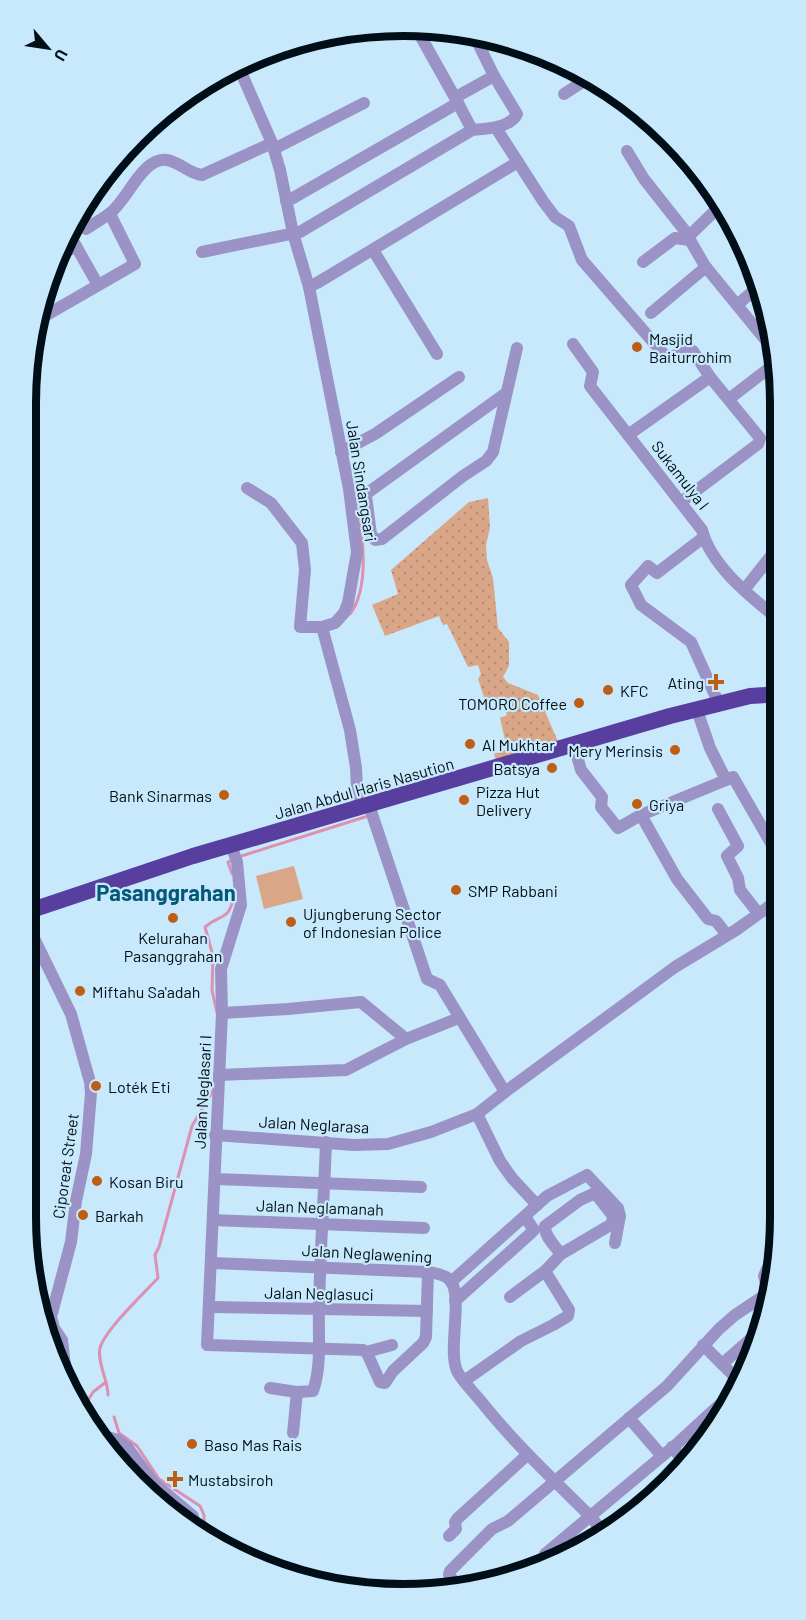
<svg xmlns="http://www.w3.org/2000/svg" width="806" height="1620" font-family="Barlow,sans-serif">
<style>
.grass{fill:url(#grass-dots)}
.green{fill:#daa688}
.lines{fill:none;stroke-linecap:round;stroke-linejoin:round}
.stream{stroke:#dc91b3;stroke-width:3}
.minor{stroke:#9b93c5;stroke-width:12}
.trunk{stroke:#583e9e;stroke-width:16}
.poi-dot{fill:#bd5e15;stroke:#c8e9fb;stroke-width:2}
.labels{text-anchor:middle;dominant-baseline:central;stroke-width:4.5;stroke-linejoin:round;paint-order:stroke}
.poi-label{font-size:16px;fill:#000e17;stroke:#c8e9fb;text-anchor:start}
.street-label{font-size:16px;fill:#000e17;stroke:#c8e9fb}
.district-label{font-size:22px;font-weight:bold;fill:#045978;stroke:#c8e9fb}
.rim{fill:none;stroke:#000e17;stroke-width:8}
</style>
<defs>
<pattern id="grass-dots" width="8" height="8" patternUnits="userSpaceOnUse" patternTransform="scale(1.5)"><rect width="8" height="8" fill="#daa688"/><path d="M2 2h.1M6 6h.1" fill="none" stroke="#b98e75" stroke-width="1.8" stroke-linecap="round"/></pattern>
</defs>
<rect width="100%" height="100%" fill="#c8e9fb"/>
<!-- grass -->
<polygon class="grass" points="488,498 490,528 486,545 487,560 493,578 498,628 509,642 509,666 503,677 508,683 538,695 559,744 496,760 494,754 507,749 500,718 507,715 504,706 499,706 497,699 485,700 478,679 481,674 478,665 468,667 447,624 443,625 439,616 385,636 372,605 398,594 391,570 469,502"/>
<!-- green -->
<polygon class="green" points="294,866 303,899 264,909 256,876"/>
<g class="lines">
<!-- stream -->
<g class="stream">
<path d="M350,614C370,588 363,534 357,504"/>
<polyline points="238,857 368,816"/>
<polyline points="232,874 228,862 232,860"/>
<path d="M217,1013L212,990L213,956L205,927C221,913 229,922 234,895"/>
<path d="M108,1395C108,1380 97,1363 100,1348C105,1330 144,1293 158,1278L155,1255L159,1247L192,1126L214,1089"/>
<polyline points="83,1409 93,1392 106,1382"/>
<polyline points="114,1417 119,1433 137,1446 159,1479 200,1506 204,1515 204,1535"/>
</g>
<!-- minor -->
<g class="minor">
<polyline points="240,70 272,143 280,170 293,233 309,287 349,489 357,552 348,603 344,613 335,623 322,627 300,627 305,570 302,543 271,503 247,488"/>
<polyline points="564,94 590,77"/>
<polyline points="456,97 494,76"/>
<polyline points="631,102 637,107"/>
<polyline points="458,103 472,130"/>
<polyline points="496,128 543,201 555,217 569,226 582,260 668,359 687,349 693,351 710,377 760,438 758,444 681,502"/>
<polyline points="274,149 364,103"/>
<polyline points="627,151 644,179 689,236"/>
<polyline points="286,201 293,198 458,103 421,37"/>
<polyline points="721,205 689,236 690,240 705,266 777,354"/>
<path d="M86,229C94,223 103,219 110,213C127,201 143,156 167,160C180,162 189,174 202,175L272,143"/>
<polyline points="68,232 98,285"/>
<polyline points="373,250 437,354"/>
<path d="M202,252L300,232L472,130C486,129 510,128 517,114L494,76L476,39"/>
<polyline points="59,256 76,246"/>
<polyline points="643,262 675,238 690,240"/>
<polyline points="309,287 317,283 518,162"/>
<polyline points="737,305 759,286"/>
<polyline points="651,313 706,267"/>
<polyline points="43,317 135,264 110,214"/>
<path d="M573,344L593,372L590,386L702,530C711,566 751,597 778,619"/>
<polyline points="729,399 777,362"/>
<polyline points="628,435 710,377"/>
<polyline points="341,452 375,434 459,377"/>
<polyline points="366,496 371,534 375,540 382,539 463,476 486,461 493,452 517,348"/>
<polyline points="359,499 506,393"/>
<polyline points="704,537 657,573 648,566 631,585 641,605 691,642 719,704"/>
<polyline points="744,590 778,547"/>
<polyline points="322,627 350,730 356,768 358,808"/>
<polyline points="697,710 710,748 726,780 641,815 677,879 708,919 716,921 727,935"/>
<polyline points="574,745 581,770 602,797 601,807 618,828 641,815"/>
<polyline points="726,780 733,777 779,857"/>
<polyline points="369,805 427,979 440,985 505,1092"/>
<polyline points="718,809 738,846 727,856 738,878 740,890 758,913"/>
<polyline points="231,845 237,862 241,905 221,969 222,1013 207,1345 363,1350 367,1353 380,1382 385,1383 393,1371 423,1343 426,1337 428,1272"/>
<polyline points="120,881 123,893"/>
<polyline points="26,922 71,1014 90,1082 91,1093 86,1154 76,1201 71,1242 51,1317 54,1328 62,1340 65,1366 70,1385"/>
<polyline points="222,1013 288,1009 361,1002 406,1039"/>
<polyline points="219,1075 346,1070 406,1039 459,1018"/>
<polyline points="477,1114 500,1161 512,1178 537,1205"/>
<polyline points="215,1135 354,1145 388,1144 431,1132 477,1114 505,1092 675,967 736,930 771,905 779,906"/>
<polyline points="215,1179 421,1187"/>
<polyline points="213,1220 424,1228"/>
<path d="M212,1263L428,1272C435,1273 443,1274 449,1279C465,1294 446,1352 458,1373C465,1384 476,1395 484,1405C517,1446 554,1480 591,1517L603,1532"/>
<polyline points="451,1282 547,1196 587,1175 618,1208 620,1216 615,1243"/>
<polyline points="767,1287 764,1276 767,1269 773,1266"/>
<polyline points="510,1297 545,1271"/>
<polyline points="455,1301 531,1233 534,1230 527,1220"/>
<polyline points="210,1307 427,1311"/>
<polyline points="703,1345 742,1384"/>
<polyline points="366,1352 392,1345"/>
<polyline points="722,1364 754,1336"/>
<path d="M464,1381L521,1341L553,1325L568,1316L569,1310L545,1271L561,1254L612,1224L613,1216L595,1193L580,1200L545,1226C544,1236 555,1246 561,1254"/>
<polyline points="270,1388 297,1392"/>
<polyline points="629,1418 662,1456"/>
<path d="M293,1433L297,1392L313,1391C322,1366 318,1335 319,1309C320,1253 324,1198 326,1142"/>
<polyline points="97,1434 118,1440 127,1447 154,1483 193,1516 195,1527"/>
<polyline points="672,1447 685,1463"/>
<polyline points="449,1536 456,1529 455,1522 457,1519 527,1455"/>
<polyline points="545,1554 679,1442 740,1386"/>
<polyline points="460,1589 449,1575 450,1571 492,1529 508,1521 667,1386 719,1329 735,1315 765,1295"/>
</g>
<!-- trunk -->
<polyline class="trunk" points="26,912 193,856 520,760 670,716 750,696 766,695 778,691"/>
</g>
<!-- markers -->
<g class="poi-dot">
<circle cx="637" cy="347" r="6"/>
<path d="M713 673h6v6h6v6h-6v6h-6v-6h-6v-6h6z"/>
<circle cx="608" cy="690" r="6"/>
<circle cx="579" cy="703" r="6"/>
<circle cx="470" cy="744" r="6"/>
<circle cx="675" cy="750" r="6"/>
<circle cx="552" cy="768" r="6"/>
<circle cx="224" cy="795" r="6"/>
<circle cx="464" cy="800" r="6"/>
<circle cx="637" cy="804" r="6"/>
<circle cx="456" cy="890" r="6"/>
<circle cx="173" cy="918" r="6"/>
<circle cx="291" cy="922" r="6"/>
<circle cx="80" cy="991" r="6"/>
<circle cx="96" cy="1086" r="6"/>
<circle cx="97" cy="1181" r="6"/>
<circle cx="83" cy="1215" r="6"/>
<circle cx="192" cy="1444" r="6"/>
<path d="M172 1470h6v6h6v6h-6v6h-6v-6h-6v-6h6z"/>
</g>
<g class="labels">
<!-- poi labels -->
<g class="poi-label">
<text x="649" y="338">Masjid<tspan x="649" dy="18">Baiturrohim</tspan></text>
<text x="704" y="682" text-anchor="end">Ating</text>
<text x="620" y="690">KFC</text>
<text x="567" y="703" text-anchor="end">TOMORO Coffee</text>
<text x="482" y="744">Al Mukhtar</text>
<text x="663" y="750" text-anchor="end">Mery Merinsis</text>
<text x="540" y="768" text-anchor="end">Batsya</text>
<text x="476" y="791">Pizza Hut<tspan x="476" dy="18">Delivery</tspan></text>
<text x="212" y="795" text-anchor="end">Bank Sinarmas</text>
<text x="649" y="804">Griya</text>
<text x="468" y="890">SMP Rabbani</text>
<text x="303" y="913">Ujungberung Sector<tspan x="303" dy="18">of Indonesian Police</tspan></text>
<text x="173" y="937" text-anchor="middle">Kelurahan<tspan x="173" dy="18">Pasanggrahan</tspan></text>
<text x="92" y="991">Miftahu Sa'adah</text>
<text x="108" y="1086">Loték Eti</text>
<text x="109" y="1181">Kosan Biru</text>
<text x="95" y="1215">Barkah</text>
<text x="204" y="1444">Baso Mas Rais</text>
<text x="188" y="1479">Mustabsiroh</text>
</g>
<!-- street labels -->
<g class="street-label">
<text transform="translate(681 475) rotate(52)">Sukamulya I</text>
<text transform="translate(362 481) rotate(81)">Jalan Sindangsari</text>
<text transform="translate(364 788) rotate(-16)">Jalan Abdul Haris Nasution</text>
<text transform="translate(202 1092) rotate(-87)">Jalan Neglasari I</text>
<text transform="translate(314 1124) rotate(3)">Jalan Neglarasa</text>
<text transform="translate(65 1166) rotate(-82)">Ciporeat Street</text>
<text transform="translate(320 1207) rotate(2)">Jalan Neglamanah</text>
<text transform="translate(367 1253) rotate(3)">Jalan Neglawening</text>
<text transform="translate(319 1293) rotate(1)">Jalan Neglasuci</text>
</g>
<!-- district labels -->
<g class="district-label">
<text x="166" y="892">Pasanggrahan</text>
</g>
</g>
<!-- crop -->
<path d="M0 0H806V1620H0ZM403 36H403A367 367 0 0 1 770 403V1217A367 367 0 0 1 403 1584H403A367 367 0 0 1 36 1217V403A367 367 0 0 1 403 36Z" fill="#c8e9fb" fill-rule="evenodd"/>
<path class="rim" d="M403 36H403A367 367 0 0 1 770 403V1217A367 367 0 0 1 403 1584H403A367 367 0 0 1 36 1217V403A367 367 0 0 1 403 36Z"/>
<!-- north arrow -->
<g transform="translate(48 48) rotate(119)" stroke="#c8e9fb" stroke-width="4.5" paint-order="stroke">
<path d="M0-4.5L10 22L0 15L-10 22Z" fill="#000e17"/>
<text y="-9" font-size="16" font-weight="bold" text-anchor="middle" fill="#000e17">U</text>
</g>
</svg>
